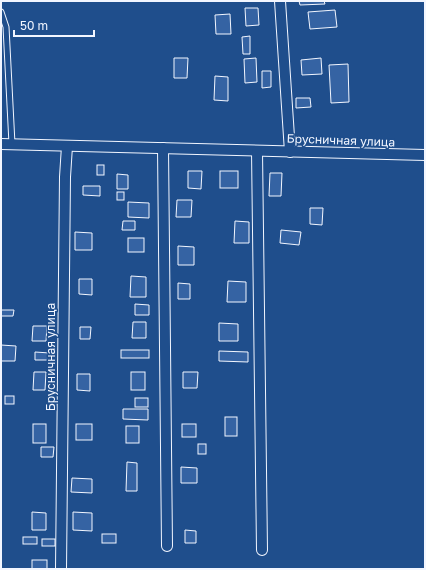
<svg xmlns="http://www.w3.org/2000/svg" width="426" height="570" font-family="'Golos Text',sans-serif">
<style>
.building{fill:#3563a3;stroke:#f2f6ff}
.lines{fill:none;stroke-linecap:round;stroke-linejoin:round}
.service-casing{stroke:#f2f6ff;stroke-width:7}
.minor-casing{stroke:#f2f6ff;stroke-width:12}
.service{stroke:#1f4e8c;stroke-width:5}
.minor{stroke:#1f4e8c;stroke-width:10}
.labels{text-anchor:middle;dominant-baseline:central;stroke-width:3;stroke-linejoin:round;paint-order:stroke}
.street-label{font-size:12px;fill:#f2f6ff;stroke:#1f4e8c}
</style>
<rect width="100%" height="100%" fill="#1f4e8c"/>
<!-- building -->
<g class="building">
<polygon points="299,1 324,1 325,4 300,5"/>
<polygon points="245,8 258,8 259,25 246,26"/>
<polygon points="335,10 337,27 310,29 308,12"/>
<polygon points="230,14 231,34 216,34 215,15"/>
<polygon points="250,36 250,54 243,54 242,37"/>
<polygon points="174,58 188,58 187,78 174,78"/>
<polygon points="256,58 257,82 245,83 244,59"/>
<polygon points="321,58 322,74 302,75 301,60"/>
<polygon points="348,64 349,102 331,103 329,65"/>
<polygon points="262,71 271,71 271,87 262,88"/>
<polygon points="215,76 228,77 228,101 214,100"/>
<polygon points="296,98 310,98 311,107 296,108"/>
<rect x="97" y="165" width="7" height="10"/>
<polygon points="188,171 202,171 201,189 188,188"/>
<rect x="220" y="171" width="18" height="17"/>
<polygon points="270,173 282,173 281,196 269,196"/>
<polygon points="117,174 128,175 128,189 117,189"/>
<polygon points="83,186 100,186 100,196 83,195"/>
<rect x="117" y="192" width="7" height="8"/>
<polygon points="177,200 192,200 191,217 176,217"/>
<polygon points="128,202 149,203 149,218 128,217"/>
<polygon points="310,208 323,208 322,225 310,224"/>
<polygon points="123,221 135,221 135,230 122,230"/>
<polygon points="235,221 249,222 249,243 234,243"/>
<polygon points="281,230 301,232 299,245 280,243"/>
<polygon points="75,232 92,233 92,250 75,250"/>
<rect x="128" y="238" width="16" height="14"/>
<polygon points="178,246 194,247 194,265 178,265"/>
<polygon points="131,276 146,277 146,297 130,297"/>
<polygon points="79,279 92,279 92,295 79,294"/>
<polygon points="228,281 246,282 246,302 227,302"/>
<polygon points="178,283 190,284 190,299 178,299"/>
<polygon points="135,304 149,305 149,315 135,315"/>
<polygon points="1,310 14,310 13,316 1,316"/>
<polygon points="133,322 146,322 146,338 132,338"/>
<polygon points="219,323 238,324 238,341 219,341"/>
<polygon points="33,326 47,326 46,341 32,341"/>
<polygon points="80,327 91,327 90,339 80,339"/>
<polygon points="1,345 16,346 15,361 1,361"/>
<rect x="121" y="350" width="28" height="8"/>
<polygon points="219,351 248,352 248,362 219,361"/>
<polygon points="35,352 50,353 50,360 35,360"/>
<polygon points="34,372 46,372 45,390 33,390"/>
<rect x="131" y="372" width="14" height="18"/>
<polygon points="183,372 198,372 197,388 183,388"/>
<polygon points="77,374 90,374 90,391 77,390"/>
<rect x="5" y="396" width="9" height="8"/>
<rect x="135" y="398" width="13" height="9"/>
<polygon points="123,409 148,409 148,420 123,419"/>
<rect x="225" y="417" width="12" height="19"/>
<rect x="33" y="424" width="13" height="19"/>
<rect x="76" y="424" width="16" height="16"/>
<rect x="182" y="424" width="14" height="13"/>
<rect x="126" y="426" width="13" height="17"/>
<rect x="198" y="444" width="8" height="10"/>
<polygon points="41,447 54,447 53,457 41,457"/>
<polygon points="127,462 137,463 137,491 126,491"/>
<polygon points="181,467 197,468 197,483 181,483"/>
<polygon points="72,478 92,479 92,493 71,492"/>
<polygon points="32,512 46,513 46,530 32,530"/>
<polygon points="73,512 92,513 92,531 73,530"/>
<polygon points="185,530 196,531 196,543 185,543"/>
<rect x="102" y="534" width="14" height="9"/>
<rect x="23" y="537" width="14" height="7"/>
<rect x="42" y="539" width="13" height="7"/>
<rect x="32" y="560" width="15" height="9"/>
</g>
<g class="lines">
<!-- service casing -->
<g class="service-casing">
<polyline id="service" points="1,12 6,27 12,144"/>
</g>
<!-- minor casing -->
<g class="minor-casing">
<g id="minor">
<polyline points="280,1 290,152"/>
<polyline points="1,144 425,155"/>
<polyline points="163,148 167,546"/>
<polyline points="257,151 262,550"/>
<polyline points="61,569 65,177 67,146"/>
</g>
</g>
<!-- service -->
<use href="#service" class="service"/>
<!-- minor -->
<use href="#minor" class="minor"/>
</g>
<g class="labels">
<!-- street labels -->
<g class="street-label">
<text transform="translate(341 140) rotate(2)">Брусничная улица</text>
<text transform="translate(50 357) rotate(-90)">Брусничная улица</text>
</g>
</g>
<!-- border -->
<rect width="426" height="570" fill="none" stroke="#f2f6ff" stroke-width="4"/>
<!-- scale -->
<path d="M14 30v6h80v-6" fill="none" stroke="#f2f6ff" stroke-width="2"/>
<text x="20" y="30" font-size="12" fill="#f2f6ff" stroke="#1f4e8c" stroke-width="3" paint-order="stroke">50 m</text>
</svg>
